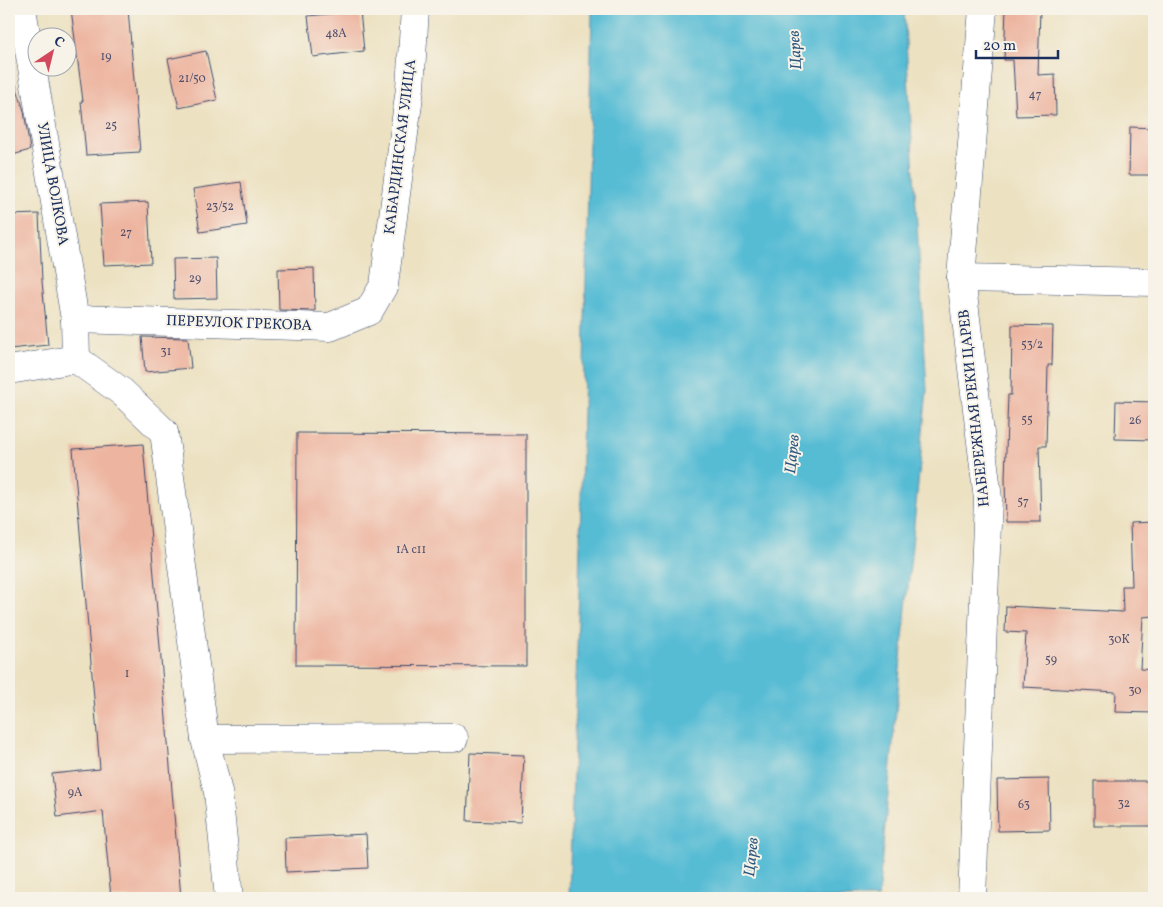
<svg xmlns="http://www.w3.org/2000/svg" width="1163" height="907" font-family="Vollkorn,serif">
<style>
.water{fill:#56bcd4;stroke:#387699}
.building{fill:#edb5a0}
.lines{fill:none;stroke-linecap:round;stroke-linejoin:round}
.minor-casing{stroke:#3a4a6d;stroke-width:29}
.minor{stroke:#fff;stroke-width:28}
.labels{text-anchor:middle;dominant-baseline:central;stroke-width:4;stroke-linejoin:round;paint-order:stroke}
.number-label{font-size:12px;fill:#50506e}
.street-label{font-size:15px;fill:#1b2f5e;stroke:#f7f3e8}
.water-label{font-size:16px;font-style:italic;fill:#2d5981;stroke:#f7f3e8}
</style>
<rect width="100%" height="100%" fill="#f7f3e8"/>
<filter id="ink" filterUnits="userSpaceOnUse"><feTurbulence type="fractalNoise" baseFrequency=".02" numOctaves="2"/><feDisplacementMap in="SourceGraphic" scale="10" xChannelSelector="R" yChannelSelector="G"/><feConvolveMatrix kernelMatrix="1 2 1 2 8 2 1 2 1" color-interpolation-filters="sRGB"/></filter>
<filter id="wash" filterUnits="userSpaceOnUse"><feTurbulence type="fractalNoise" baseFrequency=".0096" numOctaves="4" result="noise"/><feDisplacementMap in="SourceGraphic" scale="20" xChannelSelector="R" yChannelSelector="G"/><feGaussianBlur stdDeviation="1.12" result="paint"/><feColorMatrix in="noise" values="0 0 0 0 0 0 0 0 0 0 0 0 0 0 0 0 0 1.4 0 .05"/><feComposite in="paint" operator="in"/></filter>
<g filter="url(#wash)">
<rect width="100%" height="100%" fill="#ece1c1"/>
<!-- water -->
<polygon class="water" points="592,9 904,9 927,390 878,898 569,898 579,589"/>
<g id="blocks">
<!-- building -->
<g class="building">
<polygon points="71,9 128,9 140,152 86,155 81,101 83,101"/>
<polygon points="1006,9 1040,9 1038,75 1055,74 1056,115 1016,116 1013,60 1004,60"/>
<polygon points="360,11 364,51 313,57 308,16"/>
<polygon points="206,51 217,100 179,108 168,59"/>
<polygon points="9,82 15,82 24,111 30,150 9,156"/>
<polygon points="1130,127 1154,128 1154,175 1129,175"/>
<polygon points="241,182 247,225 200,232 193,189"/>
<polygon points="148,202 151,263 104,265 100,204"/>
<polygon points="39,214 42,281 48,345 9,349 9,215"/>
<polygon points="216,258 217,298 174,299 173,259"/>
<polygon points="314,268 315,311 279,310 278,269"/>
<polygon points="1012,325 1053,326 1052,365 1048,365 1046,446 1039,446 1041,522 1006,522 1005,478 1008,395 1011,395"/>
<polygon points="142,337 188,338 191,368 145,372"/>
<polygon points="1116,401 1154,402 1154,440 1115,439"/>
<polygon points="297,433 526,434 526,666 296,665"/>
<polygon points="143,444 181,898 111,898 103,811 57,817 52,774 100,769 73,449"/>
<polygon points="1154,522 1154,616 1143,617 1140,669 1154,670 1154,713 1115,712 1116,692 1023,687 1026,633 1005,632 1006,606 1123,612 1122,586 1132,586 1130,523"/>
<polygon points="470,753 524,755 521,823 467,821"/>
<polygon points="1049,779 1050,830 998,831 997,780"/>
<rect x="1094" y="781" width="60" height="45"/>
<polygon points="366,834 368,868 286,872 285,838"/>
</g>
</g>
</g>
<g filter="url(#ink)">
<use href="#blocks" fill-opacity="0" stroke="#3a4a6d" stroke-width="1"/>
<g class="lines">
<!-- minor casing -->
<g class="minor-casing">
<g id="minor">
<polyline points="22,9 75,319 76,359"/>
<polyline points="961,278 1154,282"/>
<polyline points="75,319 330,327 369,311 384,285 410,88 415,9"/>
<polyline points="76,359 122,392 164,432 205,739 218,792 229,898"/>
<polyline points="9,370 76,359"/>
<polyline points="205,739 454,738"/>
<polyline points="972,898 988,499 961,278 983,9"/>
</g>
</g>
<!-- minor -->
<use href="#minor" class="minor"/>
</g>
</g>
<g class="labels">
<!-- number labels -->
<g class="number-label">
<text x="336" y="34">48А</text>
<text x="106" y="57">19</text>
<text x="192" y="79">21/50</text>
<text x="1035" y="95">47</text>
<text x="111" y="126">25</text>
<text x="220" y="207">23/52</text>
<text x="126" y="233">27</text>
<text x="195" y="279">29</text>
<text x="1032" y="345">53/2</text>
<text x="166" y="352">31</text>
<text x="1027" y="420">55</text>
<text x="1135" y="421">26</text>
<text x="1023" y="502">57</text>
<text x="411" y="550">1А с11</text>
<text x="1119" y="640">30К</text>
<text x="1051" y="660">59</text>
<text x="127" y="674">1</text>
<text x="1135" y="691">30</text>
<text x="75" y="793">9А</text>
<text x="1124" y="804">32</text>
<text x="1024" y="805">63</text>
</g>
<!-- street labels -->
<g class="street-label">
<text transform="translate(401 147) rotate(-83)">КАБАРДИНСКАЯ УЛИЦА</text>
<text transform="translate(52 184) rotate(80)">УЛИЦА ВОЛКОВА</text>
<text transform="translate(239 324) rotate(2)">ПЕРЕУЛОК ГРЕКОВА</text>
<text transform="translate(975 408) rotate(-96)">НАБЕРЕЖНАЯ РЕКИ ЦАРЕВ</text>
</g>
<!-- water labels -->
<g class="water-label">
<text transform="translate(796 50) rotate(-94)">Царев</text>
<text transform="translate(793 454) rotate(-84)">Царев</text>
<text transform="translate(752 857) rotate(-84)">Царев</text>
</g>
</g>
<!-- margin -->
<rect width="1163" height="907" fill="none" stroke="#f7f3e8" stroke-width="30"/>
<!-- north arrow -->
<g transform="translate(52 52) rotate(35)"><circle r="24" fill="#f7f3e8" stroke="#9fa5b1"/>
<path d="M0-4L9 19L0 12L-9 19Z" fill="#d1495b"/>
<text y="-8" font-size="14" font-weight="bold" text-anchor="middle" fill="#1b2f5e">С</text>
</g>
<!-- scale -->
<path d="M976 50v8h82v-8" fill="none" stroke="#1b2f5e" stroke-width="2.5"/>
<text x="983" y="50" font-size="15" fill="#1b2f5e" stroke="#f7f3e8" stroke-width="4" paint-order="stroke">20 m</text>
</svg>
